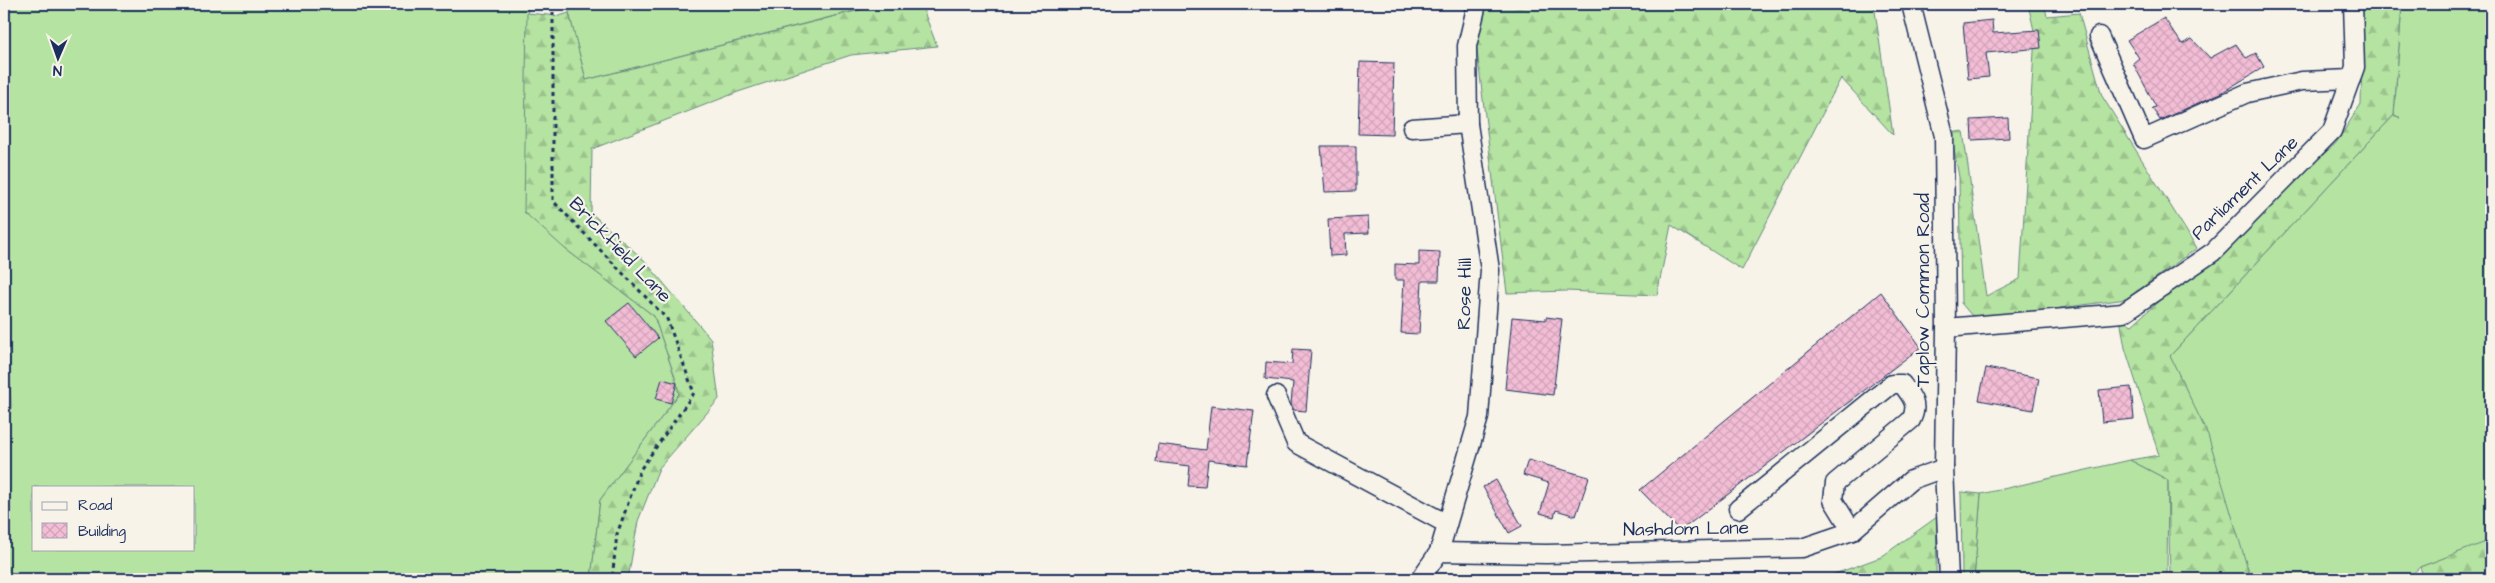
<svg xmlns="http://www.w3.org/2000/svg" width="2495" height="583" font-family="'Architects Daughter',sans-serif">
<style>
.grass{fill:#b5e3a1;stroke:#688980;fill-rule:evenodd}
.forest{fill:url(#forest-firs);stroke:#688980}
.building{fill:url(#building-cross-hatch);stroke:#1b2f5e}
.lines{fill:none;stroke-linecap:round;stroke-linejoin:round}
.minor-casing{stroke:#1b2f5e;stroke-width:21}
.path{stroke:#1b2f5e;stroke-width:3;stroke-dasharray:4 4;stroke-linecap:butt}
.minor{stroke:#f7f3e8;stroke-width:18}
.labels{text-anchor:middle;dominant-baseline:central;stroke-width:4.5;stroke-linejoin:round;paint-order:stroke}
.street-label{font-size:19px;fill:#1b2f5e;stroke:#f7f3e8}
</style>
<defs>
<pattern id="forest-firs" width="22" height="20" patternUnits="userSpaceOnUse" patternTransform="scale(1.25)"><rect width="22" height="20" fill="#b5e3a1"/><path d="M5 1l3.5 6h-7zM16 11l3.5 6h-7z" fill="#9bc38d"/></pattern>
<pattern id="building-cross-hatch" width="8" height="8" patternUnits="userSpaceOnUse" patternTransform="scale(1.25)"><rect width="8" height="8" fill="#f3bdd5"/><path d="M0 0l8 8M0 8l8-8" fill="none" stroke="#d0a3b9"/></pattern>
</defs>
<rect width="100%" height="100%" fill="#f7f3e8"/>
<filter id="ink" filterUnits="userSpaceOnUse"><feTurbulence type="fractalNoise" baseFrequency=".02" numOctaves="2"/><feDisplacementMap in="SourceGraphic" scale="10" xChannelSelector="R" yChannelSelector="G"/><feConvolveMatrix kernelMatrix="1 2 1 2 8 2 1 2 1" color-interpolation-filters="sRGB"/></filter>
<g filter="url(#ink)">
<!-- grass -->
<g class="grass">
<path d="M9,4H530L527,13L564,248L654,316L677,383L679,394L600,500L591,579H4V451L11,406L5,277L4,205ZM34,487H194V549H34Z"/>
<polygon points="571,4 881,4 586,80 569,13"/>
<polygon points="2402,4 2491,4 2491,541 2420,567 2407,579 2254,579 2249,573 2170,356 2394,115 2401,118 2394,115"/>
<polygon points="2130,460 2168,480 2167,579 1974,579 1981,494"/>
</g>
<!-- forest -->
<g class="forest">
<polygon points="883,4 921,4 937,46 851,55 738,92 592,149 591,213 644,260 711,339 719,399 659,468 638,521 628,579 591,579 600,500 679,394 677,383 654,316 564,248 524,212 527,13 559,16 569,13 586,80"/>
<polygon points="1486,4 1874,4 1893,135 1841,78 1742,270 1671,225 1657,295 1566,291 1507,293 1476,43"/>
<polygon points="2028,4 2044,4 2047,16 2079,13 2102,96 2197,248 2126,299 1989,318 1972,316 1961,303 1959,177 1951,133 1963,131 1986,296 2020,279 2035,35"/>
<polygon points="2363,4 2402,4 2394,115 2170,356 2208,435 2249,573 2254,579 2170,579 2168,480 2130,460 2159,455 2125,348 2120,319 2132,325 2336,143 2361,104"/>
<polygon points="1961,492 1981,494 1974,579 1962,579"/>
<polygon points="1937,517 1936,579 1821,579 1881,557"/>
<polygon points="2491,540 2491,579 2424,579 2420,567"/>
<polygon points="1449,575 1585,579 1595,579 1447,579"/>
</g>
<!-- building -->
<g class="building">
<polygon points="2164,18 2182,44 2192,39 2210,58 2236,44 2246,58 2256,53 2264,67 2221,93 2160,120 2152,108 2156,107 2133,63 2139,58 2127,40"/>
<polygon points="1992,20 1993,33 2039,30 2041,48 1986,53 1989,77 1968,79 1963,23"/>
<polygon points="1360,62 1394,63 1392,135 1358,134"/>
<polygon points="2008,118 2009,138 1972,140 1971,120"/>
<polygon points="1321,146 1356,146 1356,191 1325,192"/>
<polygon points="1368,217 1369,233 1345,234 1346,255 1330,256 1328,219"/>
<polygon points="1419,251 1440,252 1439,281 1422,281 1419,334 1401,333 1404,280 1395,280 1395,264 1419,265"/>
<polygon points="1881,292 1921,347 1680,531 1640,490"/>
<polygon points="629,303 658,338 636,356 606,321"/>
<polygon points="1512,317 1546,320 1546,317 1562,319 1553,395 1505,389"/>
<polygon points="1293,349 1311,350 1306,411 1294,410 1291,404 1293,382 1265,379 1266,362 1292,364"/>
<polygon points="1986,368 2039,378 2033,410 1979,400"/>
<polygon points="662,379 677,383 671,403 656,399"/>
<polygon points="2131,387 2134,419 2102,422 2099,390"/>
<polygon points="1211,406 1254,411 1247,465 1208,460 1205,487 1188,486 1190,466 1156,462 1158,444 1206,450"/>
<polygon points="1528,460 1589,477 1576,516 1556,510 1554,517 1540,513 1549,483 1523,475"/>
<polygon points="1496,480 1522,526 1509,533 1483,487"/>
</g>
<g class="lines">
<!-- minor casing -->
<g class="minor-casing">
<g id="minor">
<polyline points="1911,4 1944,136 1946,328 1944,468 1949,579"/>
<polyline points="2099,36 2144,139 2247,93 2302,81 2351,79"/>
<polyline points="1412,128 1468,124"/>
<polyline points="1946,328 2123,313 2213,252 2332,131 2355,67 2353,4"/>
<polyline points="1276,396 1296,443 1447,524"/>
<path d="M1738,509L1892,384H1902C1912,397 1919,405 1911,420L1835,483L1833,500L1852,531"/>
<polyline points="1439,552 1479,417 1490,270 1468,124 1467,46 1477,4"/>
<polyline points="1420,579 1439,552 1546,554 1802,548 1852,531 1911,480 1944,468"/>
</g>
</g>
<!-- path -->
<polyline class="path" points="553,4 553,201 667,319 694,393 640,470 617,534 612,579"/>
<!-- minor -->
<use href="#minor" class="minor"/>
</g>
</g>
<g class="labels">
<!-- street labels -->
<g class="street-label">
<text transform="translate(2245 188) rotate(-44)">Parliament Lane</text>
<text transform="translate(620 250) rotate(46)">Brickfield Lane</text>
<text transform="translate(1923 290) rotate(-90)">Taplow Common Road</text>
<text transform="translate(1465 294) rotate(-89)">Rose Hill</text>
<text transform="translate(1686 529) rotate(-1)">Nashdom Lane</text>
</g>
</g>
<!-- margin -->
<rect width="2495" height="583" fill="none" stroke="#f7f3e8" stroke-width="20"/>
<rect x="10" y="10" width="2475" height="563" fill="none" stroke="#1b2f5e" stroke-width="2" filter="url(#ink)"/>
<!-- legend -->
<rect x="32" y="486" width="162" height="65" fill="#f7f3e8" stroke="#9fa5b1"/>
<rect x="42" y="502" width="25" height="8" fill="#f7f3e8" stroke="#9fa5b1"/>
<text x="78" y="510" font-size="15" fill="#1b2f5e">Road</text>
<rect x="42" y="523" width="25" height="15" fill="url(#building-cross-hatch)" stroke="#9fa5b1"/>
<text x="78" y="536" font-size="15" fill="#1b2f5e">Building</text>
<!-- north arrow -->
<g transform="translate(58 58) rotate(182)" stroke="#f7f3e8" stroke-width="4" paint-order="stroke">
<path d="M0-4L9 19L0 12L-9 19Z" fill="#1b2f5e"/>
<text y="-8" font-size="14" font-weight="bold" text-anchor="middle" fill="#1b2f5e">N</text>
</g>
</svg>
